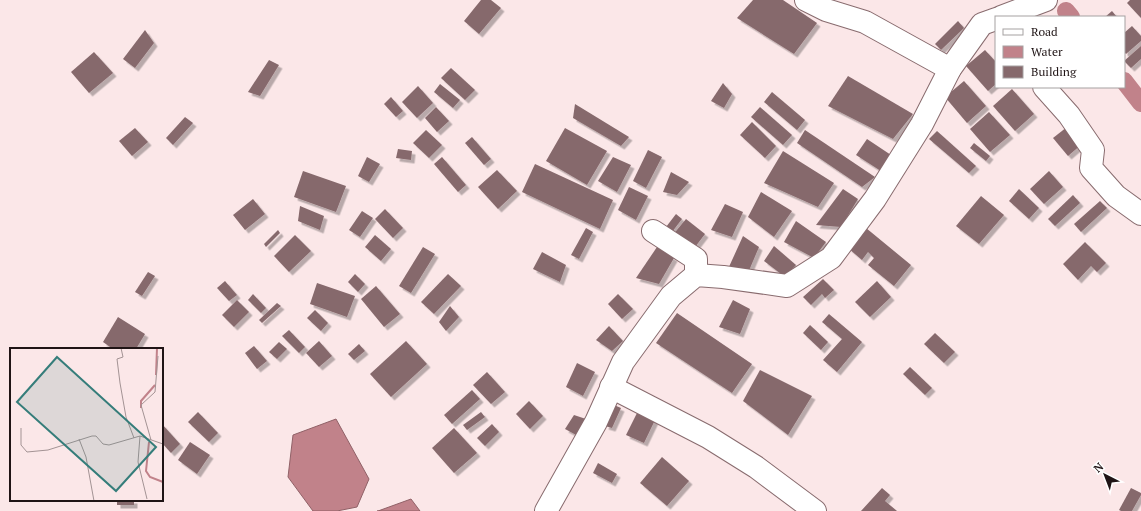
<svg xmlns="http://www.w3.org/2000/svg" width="1141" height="511" font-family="'PT Serif',serif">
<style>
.water{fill:#c1828a;stroke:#906167}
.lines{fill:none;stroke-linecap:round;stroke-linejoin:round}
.canal{stroke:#c1828a;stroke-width:18}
.building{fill:#86696c;filter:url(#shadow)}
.minor-casing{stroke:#886b6e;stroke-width:24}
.minor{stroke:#fff;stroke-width:22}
.inset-river{fill:none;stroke:#c1828a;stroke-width:2}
.inset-road{fill:none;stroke:#a39394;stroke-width:1}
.view{fill:#357d7a;fill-opacity:0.15;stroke:#357d7a;stroke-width:2}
.inset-edge{fill:none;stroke:#1f1415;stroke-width:2}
</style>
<defs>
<filter id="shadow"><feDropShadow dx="3.5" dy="3.5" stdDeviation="0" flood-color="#0004"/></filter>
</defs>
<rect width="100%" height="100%" fill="#fbe7e8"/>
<!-- water -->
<g class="water">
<polygon points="336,419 369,479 357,507 337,511 313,511 288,477 293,435"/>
<polygon points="411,499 420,511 377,511 378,511"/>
</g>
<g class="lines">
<!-- canal -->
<g class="canal">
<polyline points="1066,11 1071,17"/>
<polyline points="1124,81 1141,103"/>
</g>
</g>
<!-- building -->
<g class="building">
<polygon points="481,0 491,0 501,8 479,34 464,21"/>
<polygon points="753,0 783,0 817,23 794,54 737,18"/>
<polygon points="1130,0 1141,0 1141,18 1127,3"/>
<polygon points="1112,11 1117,17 1105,17"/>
<polygon points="958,21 964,28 941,50 935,44"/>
<polygon points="1132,26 1141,36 1141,41 1126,54 1124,52 1124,33"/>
<polygon points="145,30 154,43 135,68 123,59"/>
<polygon points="1141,46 1141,59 1131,68 1124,61"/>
<polygon points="985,50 996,62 996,84 988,91 966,66"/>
<polygon points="94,52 113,73 89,93 71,72"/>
<polygon points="269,60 279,65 260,96 248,92"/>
<polygon points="451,68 475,90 465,100 441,78"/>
<polygon points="848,76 913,114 893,139 828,106"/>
<polygon points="964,81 986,106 967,123 945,97"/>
<polygon points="723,83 732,94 724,108 711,101"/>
<polygon points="440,84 460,100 453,108 434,92"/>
<polygon points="418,86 433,103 417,118 402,102"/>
<polygon points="1012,89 1034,114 1015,131 993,106"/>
<polygon points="772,92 805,120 797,130 764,102"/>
<polygon points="391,97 403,111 396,117 384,104"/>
<polygon points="575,104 629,137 621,146 573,118"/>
<polygon points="436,107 449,121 437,132 425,118"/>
<polygon points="760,107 792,135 783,145 751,117"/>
<polygon points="989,112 1010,135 990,152 970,129"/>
<polygon points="185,117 193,123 173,145 166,138"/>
<polygon points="752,122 776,146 765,158 740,135"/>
<polygon points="1067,127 1082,144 1068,156 1053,138"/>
<polygon points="135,128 148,142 132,156 119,141"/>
<polygon points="565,128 607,151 587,185 546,161"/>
<polygon points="426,130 442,145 429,158 413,143"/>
<polygon points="805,130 875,177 862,187 797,143"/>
<polygon points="937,131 976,166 969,173 929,139"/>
<polygon points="472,137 491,159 484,165 465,143"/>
<polygon points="867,139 894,157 884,173 856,155"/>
<polygon points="974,143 990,156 986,161 970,148"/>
<polygon points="398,149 412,151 411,160 396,158"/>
<polygon points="648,150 662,157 646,188 633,181"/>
<polygon points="783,151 834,183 818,207 764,183"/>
<polygon points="367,157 380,164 369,182 358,176"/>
<polygon points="442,157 466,185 458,192 434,164"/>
<polygon points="613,157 631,165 617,192 598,181"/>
<polygon points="535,164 613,200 600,229 522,192"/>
<polygon points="497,170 517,191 498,209 478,187"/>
<polygon points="303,171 346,186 336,212 294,197"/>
<polygon points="1049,171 1063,187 1044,204 1030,189"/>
<polygon points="671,172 689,182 677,195 663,192"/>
<polygon points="629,187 648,196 636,220 618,210"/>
<polygon points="843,189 858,199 841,227 816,225"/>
<polygon points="1019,189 1039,208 1029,219 1009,201"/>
<polygon points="761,192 792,211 774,237 748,217"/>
<polygon points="1073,195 1080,203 1055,226 1048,219"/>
<polygon points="981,196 1004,215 979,244 956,226"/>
<polygon points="253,199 265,214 245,230 233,215"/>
<polygon points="1100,201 1107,208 1081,232 1074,224"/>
<polygon points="725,204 743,212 732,237 711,230"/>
<polygon points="300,206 324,216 320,230 298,221"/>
<polygon points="385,209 403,228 393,238 375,219"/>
<polygon points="362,211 373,218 360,237 349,230"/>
<polygon points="676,214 682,219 672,232 666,227"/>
<polygon points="686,219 705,234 692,251 672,236"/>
<polygon points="796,221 826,242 814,258 784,242"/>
<polygon points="586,228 593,232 579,259 571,255"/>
<polygon points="866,228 911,265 894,286 868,265 874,258 868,252 862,260 848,248"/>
<polygon points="278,230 280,233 266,247 264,244"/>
<polygon points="295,235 311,251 289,272 274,256"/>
<polygon points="375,235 391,249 381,261 365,247"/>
<polygon points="743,236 759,247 748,273 728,269"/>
<polygon points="1085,242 1106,263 1097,272 1091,266 1078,280 1063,264"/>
<polygon points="774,246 796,265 785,277 764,261"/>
<polygon points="423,247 435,254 411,293 399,286"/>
<polygon points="657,247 674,258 659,284 636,278"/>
<polygon points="542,252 566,265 560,282 533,269"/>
<polygon points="148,272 155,276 142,296 135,292"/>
<polygon points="355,274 365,284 358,292 348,282"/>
<polygon points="448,274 461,286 434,314 421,302"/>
<polygon points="823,279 834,290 825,298 822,294 811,305 803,297"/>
<polygon points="225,281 237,295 229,301 217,288"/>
<polygon points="877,281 891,297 870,317 855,302"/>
<polygon points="317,283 355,296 347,317 310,304"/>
<polygon points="376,286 400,314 384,327 361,299"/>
<polygon points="253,294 266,308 261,313 248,300"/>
<polygon points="618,294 633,309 622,319 608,304"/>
<polygon points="237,300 249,312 234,327 222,315"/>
<polygon points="733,300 750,309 740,334 719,327"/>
<polygon points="277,303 281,306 262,323 259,320"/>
<polygon points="450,306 459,317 446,331 439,322"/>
<polygon points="315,310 328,323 321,331 307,318"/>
<polygon points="677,313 752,364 732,393 656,343"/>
<polygon points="829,314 862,342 837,372 823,360 842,339 822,322"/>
<polygon points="118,317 145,334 136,349 113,349 103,342"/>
<polygon points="810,325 828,342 821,350 803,333"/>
<polygon points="609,326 623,341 612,351 596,340"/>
<polygon points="289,330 305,347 299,353 282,336"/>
<polygon points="935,333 955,352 944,363 924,344"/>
<polygon points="319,341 332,356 319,367 306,353"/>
<polygon points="406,341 427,364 391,397 370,374"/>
<polygon points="279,342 287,349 277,359 269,352"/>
<polygon points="359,344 365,351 354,360 348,354"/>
<polygon points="254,346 267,361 257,369 245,353"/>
<polygon points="577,363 595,372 583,396 566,387"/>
<polygon points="910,367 932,388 925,395 903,374"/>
<polygon points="760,370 812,396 788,435 743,401"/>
<polygon points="487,372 505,392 491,404 473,385"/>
<polygon points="472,390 480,399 452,424 444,415"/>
<polygon points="529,401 543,416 530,429 516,414"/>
<polygon points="614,405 621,408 612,428 605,426"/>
<polygon points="638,411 655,420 644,443 626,435"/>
<polygon points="198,412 218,433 209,442 188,422"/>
<polygon points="481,412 485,417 467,430 463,425"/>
<polygon points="574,415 589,420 580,437 565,429"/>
<polygon points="162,424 180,444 171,453 162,443"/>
<polygon points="492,424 499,432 485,446 477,438"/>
<polygon points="454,428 477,453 454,473 432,448"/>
<polygon points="190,442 210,455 197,474 178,460"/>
<polygon points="662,457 689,481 667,506 640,483"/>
<polygon points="598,463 617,474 612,483 593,473"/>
<polygon points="882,488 890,495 885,501 897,511 861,511"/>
<polygon points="1131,488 1141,493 1141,495 1132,511 1121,511 1119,510"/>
<rect x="117" y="500" width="17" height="5"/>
</g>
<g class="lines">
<!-- minor casing -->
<g class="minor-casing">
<g id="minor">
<polyline points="806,0 826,10 865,22 950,69"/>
<polyline points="1001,17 1046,0"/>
<polyline points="1044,87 1069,115 1093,150 1091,168 1116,196 1141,214"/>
<polyline points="653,231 696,259 696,275"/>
<polyline points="611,387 708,437 756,467 815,511"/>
<polyline points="546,511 596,422 623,362 671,296 696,275 723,277 787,286 831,258 875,199 922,124 950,69 982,24 996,19"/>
</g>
</g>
<!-- minor -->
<use href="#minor" class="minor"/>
</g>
<!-- overview -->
<g transform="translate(10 348)">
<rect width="153" height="153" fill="#fbe7e8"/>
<path class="inset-river" d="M146,27L147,0M131,60V53L145,37M139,94L136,123L140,129L153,134"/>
<path class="inset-road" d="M111,0L113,9L107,11L110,35L116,69L124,90M11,80V97L17,104L38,102L82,88H86L93,96L99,97L130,88L153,96M130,88L128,114L137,151M69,91L76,109L84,153M141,92L131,57L145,44L148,8"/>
<path class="view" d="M47,9L146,99L106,143L7,54Z"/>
<rect width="153" height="153" class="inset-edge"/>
</g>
<!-- legend -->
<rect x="995" y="16" width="130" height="72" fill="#ffffff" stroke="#a5a1a1"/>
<rect x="1003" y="29" width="20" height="6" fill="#ffffff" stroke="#a5a1a1"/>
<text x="1031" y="36" font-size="12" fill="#1f1415">Road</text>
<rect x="1003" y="46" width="20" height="12" fill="#c1828a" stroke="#a5a1a1"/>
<text x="1031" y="56" font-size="12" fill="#1f1415">Water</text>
<rect x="1003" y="66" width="20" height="12" fill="#86696c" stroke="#a5a1a1"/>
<text x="1031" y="76" font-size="12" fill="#1f1415">Building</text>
<!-- north arrow -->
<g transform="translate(1105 475) rotate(318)" stroke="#ffffff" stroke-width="3" paint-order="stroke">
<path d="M0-3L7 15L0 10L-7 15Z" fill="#1f1415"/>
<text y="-6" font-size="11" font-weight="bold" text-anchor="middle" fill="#1f1415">N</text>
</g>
</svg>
